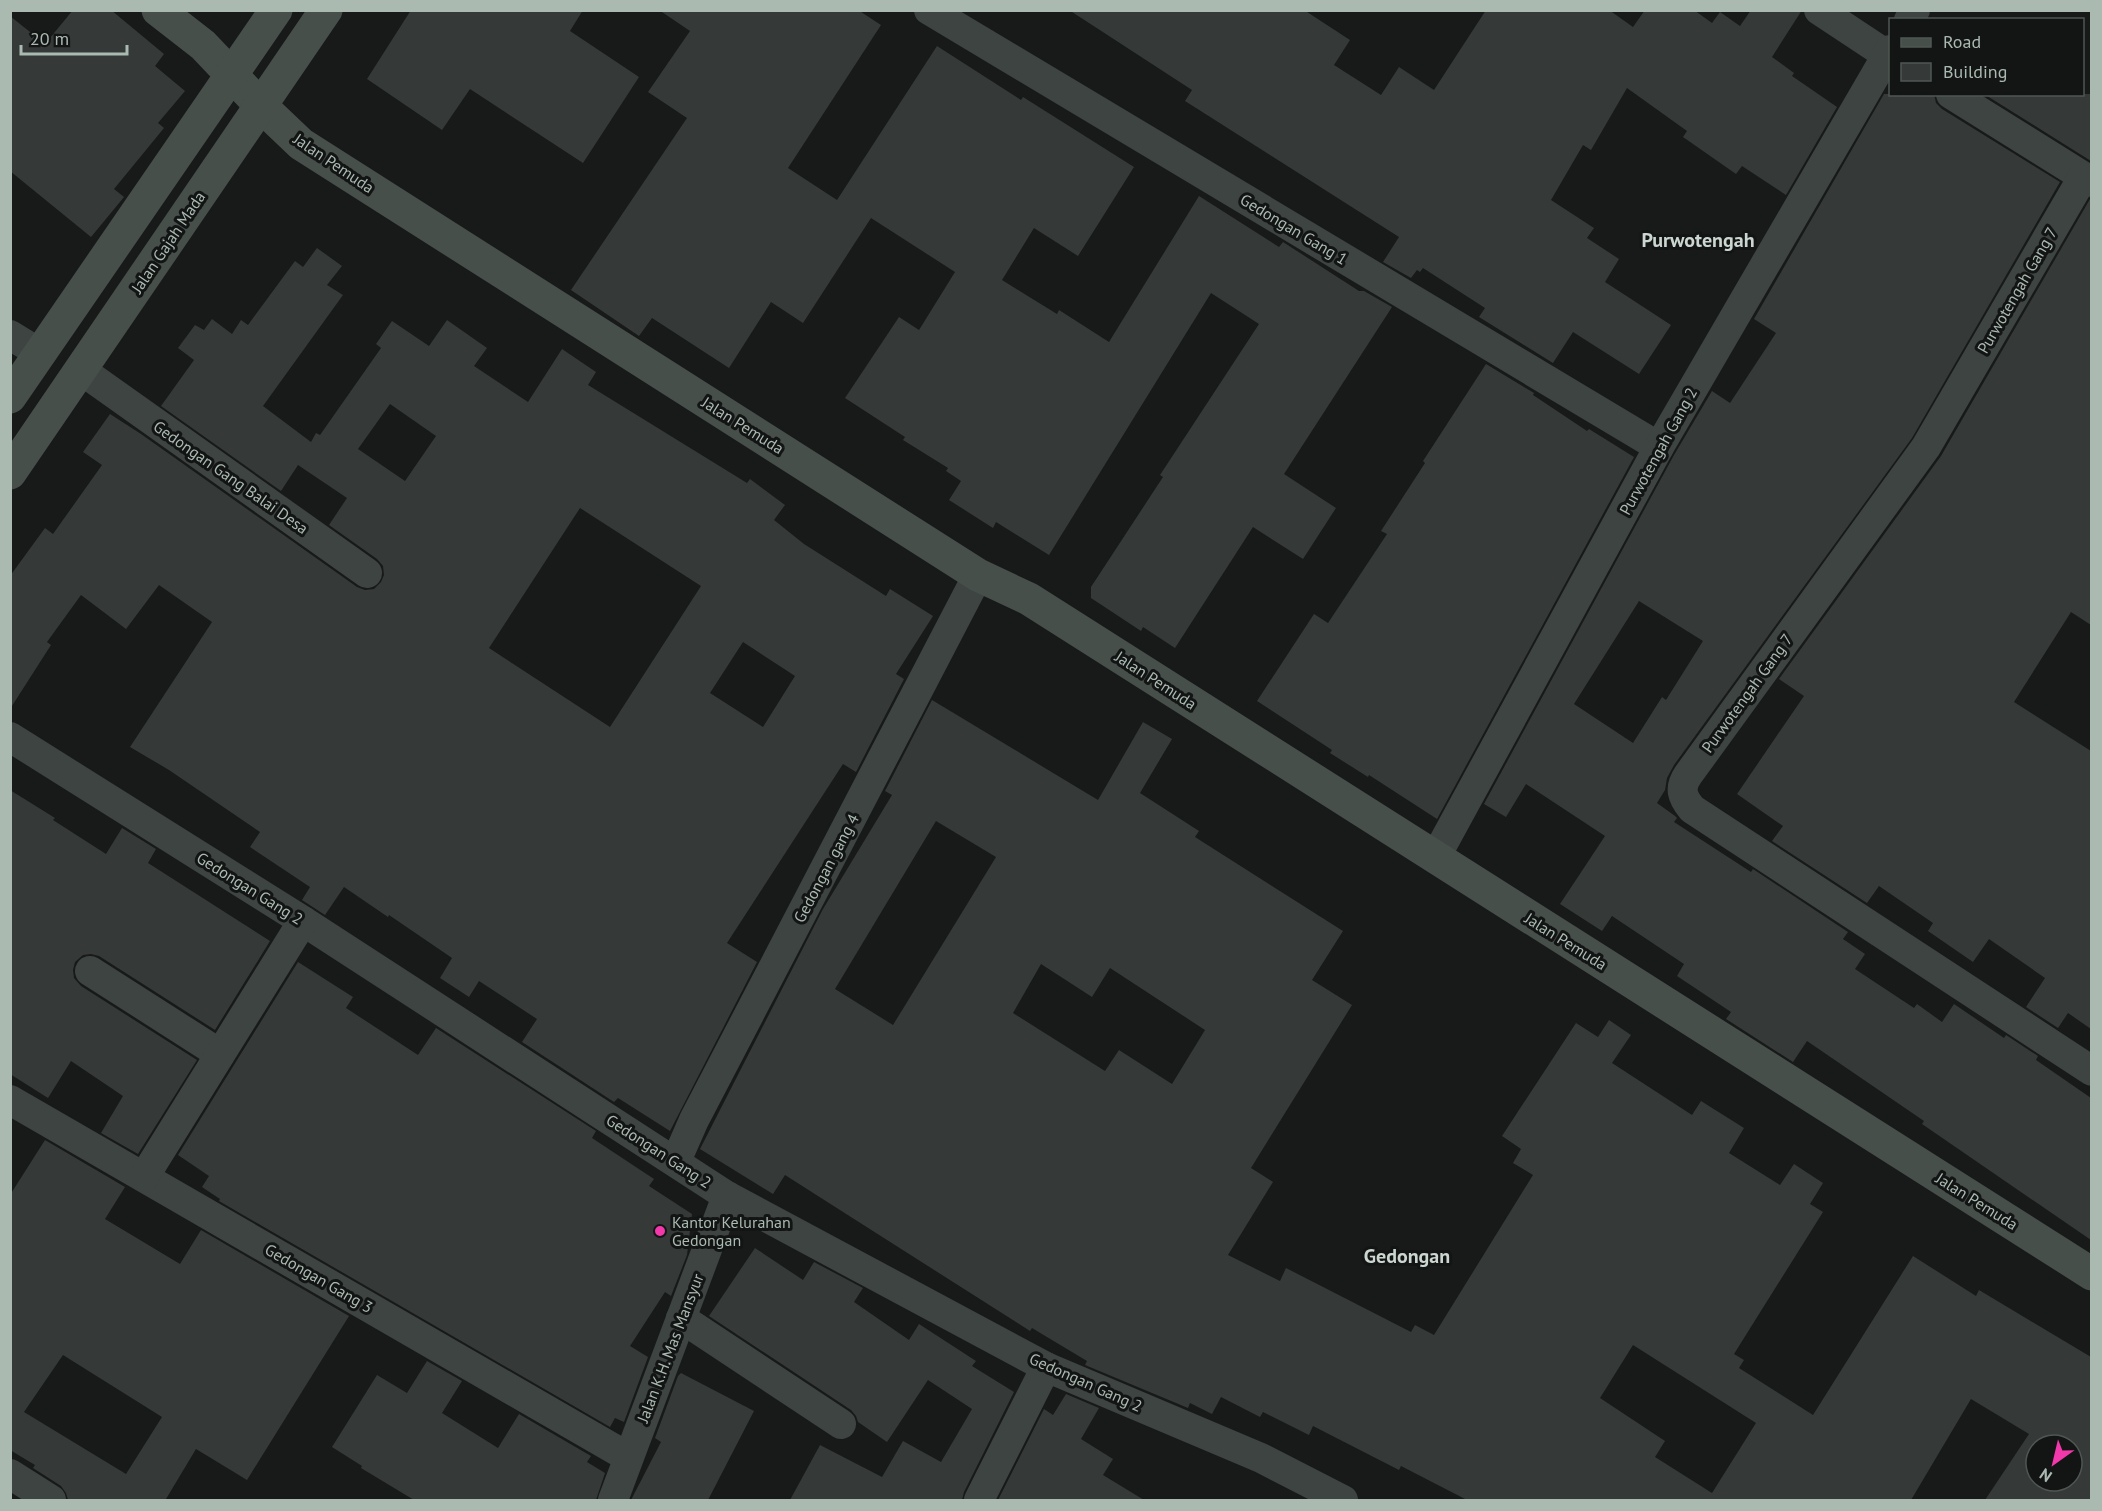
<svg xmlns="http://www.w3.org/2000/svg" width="2102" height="1511" font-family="'PT Sans',sans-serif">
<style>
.building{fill:#353938;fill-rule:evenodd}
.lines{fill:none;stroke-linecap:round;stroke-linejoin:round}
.street{stroke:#3e4442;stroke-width:30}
.secondary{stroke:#474f4b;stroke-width:33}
.poi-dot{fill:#f238aa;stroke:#131515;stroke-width:2}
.labels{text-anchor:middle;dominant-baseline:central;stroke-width:6;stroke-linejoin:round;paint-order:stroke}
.street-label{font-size:16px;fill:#aabab1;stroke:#131515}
.poi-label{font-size:16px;fill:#aabab1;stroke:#131515;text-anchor:start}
.quarter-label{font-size:20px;font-weight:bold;fill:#cbd6d0;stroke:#131515}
</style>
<rect width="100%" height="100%" fill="#181a1a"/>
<!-- building -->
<g class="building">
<polygon points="73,10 111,10 164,54 155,66 185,91 158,123 164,128 114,189 124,197 91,237 10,171 10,16 45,44"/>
<polygon points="411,10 583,10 570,31 639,77 583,163 470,89 442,130 367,79"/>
<polygon points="659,10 858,10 881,25 788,168 837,200 937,46 1021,100 1023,97 1134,167 1078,256 1034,228 1002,280 1057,314 1059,310 1109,342 1199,196 1279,247 1283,242 1359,291 1364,291 1392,307 1284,474 1336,508 1303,559 1253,527 1175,648 1143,627 1141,631 1091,598 1091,587 1163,477 1160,475 1259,324 1211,293 1049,555 996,522 993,528 949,500 961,481 946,471 948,468 903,440 905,437 845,398 899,317 919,330 955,272 871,218 803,323 771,302 729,368 652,318 639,336 571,290 687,118 648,92 690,31"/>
<polygon points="1069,10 1304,10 1350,40 1334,65 1381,95 1399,67 1434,90 1486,10 1609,10 1633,27 1645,10 1694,10 1712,23 1720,12 1740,26 1751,10 1802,10 1772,57 1794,73 1792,76 1837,107 1786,195 1742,166 1736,174 1683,137 1687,131 1627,88 1591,150 1583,145 1551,200 1594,228 1587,238 1619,259 1605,282 1671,325 1639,374 1573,332 1553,363 1479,317 1485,308 1423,268 1420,272 1417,270 1411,278 1383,262 1399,237 1185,101 1192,90"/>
<path d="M1884,94H1934L1936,103L1942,109L2060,182L1912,438L1674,765L1667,778L1665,790L1657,803L1675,816L1677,818L1674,822L1751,872L1753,869L1848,932L1843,939L1865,954L1855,969L1914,1008L1917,1004L1942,1022L1954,1004L2004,1038L2006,1035L2038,1056L2036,1060L2091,1098V1240L1922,1124L1924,1121L1807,1041L1793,1062L1726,1019L1731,1012L1677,976L1684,964L1612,916L1602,931L1560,904L1605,836L1526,784L1506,817L1484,804L1674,455L1712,391L1730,403L1776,333L1754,319ZM1639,601L1703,641L1666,700L1662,697L1633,743L1574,704Z"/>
<polygon points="1984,94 2091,94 2091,161"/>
<polygon points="2090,199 2091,625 2071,612 2014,702 2091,751 2091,1029 2068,1013 2058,1028 2026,1007 2045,978 1989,939 1973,962 1928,931 1933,923 1879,886 1867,903 1772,841 1783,826 1737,794 1804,696 1779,679 1941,456"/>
<path d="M317,248L342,266L327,285L343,295L263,406L311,442L316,433L320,435L381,348L376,344L392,321L429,346L447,320L487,348L474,366L528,402L562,349L596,372L588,385L747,483L750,479L785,505L774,520L804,544L886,596L890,589L933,616L896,674L904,679L856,772L843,764L727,943L757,962L670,1131L618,1098L614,1102L522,1042L537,1019L479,981L469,997L440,978L452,958L389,915L388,917L344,887L325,915L302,900L310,887L250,847L260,832L169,770L130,747L212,622L159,585L126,629L81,595L47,642L51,645L10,709V576L45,528L53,534L102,465L83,452L110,414L141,434L357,587L365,590L374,589L381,582L384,575L383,566L377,559L329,525L347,498L298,465L281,491L161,406L194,360L178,348L195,325L204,330L212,319L232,334L241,320L248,325L295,261L303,267ZM390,404L436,436L405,481L358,449ZM580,508L701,586L610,727L489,648ZM743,642L795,676L763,727L710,693Z"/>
<polygon points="1486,364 1534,393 1533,395 1587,431 1589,429 1634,457 1437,819 1369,775 1368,777 1330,753 1332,750 1257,701 1314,614 1328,623 1387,534 1381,531 1425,463 1423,461"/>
<path d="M932,700L1098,800L1143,722L1172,739L1140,793L1199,831L1195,837L1343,931L1312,980L1352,1005L1251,1168L1273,1182L1228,1255L1280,1281L1286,1268L1411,1332L1415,1325L1434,1335L1533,1175L1513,1163L1521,1149L1502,1136L1576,1023L1598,1037L1609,1020L1631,1035L1612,1063L1692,1115L1701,1101L1744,1128L1729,1153L1780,1185L1794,1164L1823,1183L1810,1204L1823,1212L1734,1354L1744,1360L1739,1368L1813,1415L1913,1256L1976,1296L1979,1290L2091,1357V1500H1985L2029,1434L1971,1399L1911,1500H1467L1401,1466L1399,1470L1313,1426L1309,1435L1263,1412L1260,1417L1221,1397L1212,1414L1190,1403L1188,1408L1085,1365L1087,1361L1032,1328L1030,1331L785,1175L773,1194L700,1149L823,909L892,795L885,791ZM936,821L996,857L893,1025L835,989ZM1041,964L1092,997L1110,968L1205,1030L1172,1084L1119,1050L1105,1071L1013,1013ZM1633,1345L1756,1423L1712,1493L1655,1457L1665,1441L1600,1398ZM2036,1445H2072V1481H2036Z"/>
<polygon points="10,790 55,818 53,820 106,854 122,828 156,849 148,863 270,941 215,1030 99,956 91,954 83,955 75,962 73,970 74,978 81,986 197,1060 138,1154 101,1133 123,1096 71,1061 48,1098 10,1074"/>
<polygon points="298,962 353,997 346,1008 418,1055 436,1028 596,1131 592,1138 654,1179 649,1186 692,1214 687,1255 671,1296 665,1292 630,1346 648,1357 624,1422 615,1418 610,1427 219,1201 220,1199 202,1187 209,1176 178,1155"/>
<path d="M45,1140L125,1187L105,1219L180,1264L201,1230L349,1316L247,1480L196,1449L166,1499L168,1500H68L66,1493L61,1486L33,1468L35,1465L10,1450V1195ZM63,1355L162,1417L126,1474L24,1412Z"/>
<polygon points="755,1248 803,1280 814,1262 863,1288 854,1302 909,1340 919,1324 976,1361 972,1366 1014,1392 964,1492 962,1500 790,1500 820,1445 882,1477 903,1441 941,1462 972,1409 928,1380 887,1442 858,1422 856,1416 851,1410 709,1316"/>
<polygon points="427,1361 462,1381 442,1413 498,1448 519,1414 591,1456 587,1462 605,1473 596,1500 414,1500 361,1468 362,1466 332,1447 377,1375 407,1393"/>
<polygon points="681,1373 754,1411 708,1500 631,1500 661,1442 655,1438 678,1376"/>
<polygon points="1066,1394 1099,1408 1081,1439 1113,1459 1103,1475 1144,1500 998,1500 1044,1409 1053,1415"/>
</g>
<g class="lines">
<!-- street -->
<g class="street">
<polyline points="929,10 1659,447"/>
<polyline points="1819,10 1890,57"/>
<polyline points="1909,20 1915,10"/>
<polyline points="1951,94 2092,182"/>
<path d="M2083,177L1926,447L1688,775C1679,788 1682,797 1692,809L2092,1071"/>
<polyline points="10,335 41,354"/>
<polyline points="81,370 367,573"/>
<polyline points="10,737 303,921 727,1196 1046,1367 1261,1458 1343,1500"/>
<polyline points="1435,858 1659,447 1890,50"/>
<polyline points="90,971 220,1054"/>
<polyline points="10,1100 628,1457"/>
<polyline points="676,1161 694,1120 978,575"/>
<polyline points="144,1177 303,921"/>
<polyline points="681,1318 841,1424"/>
<polyline points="10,1474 51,1500"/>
<polyline points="613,1500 727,1196"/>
<polyline points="979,1500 1046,1367"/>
</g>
<!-- secondary -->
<g class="secondary">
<polyline points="158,10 203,45 261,106 301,144 978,575 1029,599 2092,1274"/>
<polyline points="10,397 276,10"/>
<polyline points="10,473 326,10"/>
</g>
</g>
<!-- markers -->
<circle class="poi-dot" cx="660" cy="1231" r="6"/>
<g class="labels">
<!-- street labels -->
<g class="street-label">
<text transform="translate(334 163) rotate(34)">Jalan Pemuda</text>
<text transform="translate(1294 229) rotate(31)">Gedongan Gang 1</text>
<text transform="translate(168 242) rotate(-56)">Jalan Gajah Mada</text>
<text transform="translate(2017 290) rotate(-60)">Purwotengah Gang 7</text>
<text transform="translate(743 425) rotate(32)">Jalan Pemuda</text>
<text transform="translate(1658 451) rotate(-61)">Purwotengah Gang 2</text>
<text transform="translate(231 477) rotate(35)">Gedongan Gang Balai Desa</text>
<text transform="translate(1156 680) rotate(33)">Jalan Pemuda</text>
<text transform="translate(1747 693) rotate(-54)">Purwotengah Gang 7</text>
<text transform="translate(826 868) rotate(-62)">Gedongan gang 4</text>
<text transform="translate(250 888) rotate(32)">Gedongan Gang 2</text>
<text transform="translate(1566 941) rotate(32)">Jalan Pemuda</text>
<text transform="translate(659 1151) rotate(33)">Gedongan Gang 2</text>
<text transform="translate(1977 1201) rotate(32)">Jalan Pemuda</text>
<text transform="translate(319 1278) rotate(30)">Gedongan Gang 3</text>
<text transform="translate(670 1348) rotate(-69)">Jalan K.H. Mas Mansyur</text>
<text transform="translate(1086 1382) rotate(24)">Gedongan Gang 2</text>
</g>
<!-- poi labels -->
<g class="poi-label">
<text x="672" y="1222">Kantor Kelurahan<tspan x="672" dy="18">Gedongan</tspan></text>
</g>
<!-- quarter labels -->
<g class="quarter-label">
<text x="1698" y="240">Purwotengah</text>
<text x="1407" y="1256">Gedongan</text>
</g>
</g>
<!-- border -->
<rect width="2102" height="1511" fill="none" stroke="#aabab1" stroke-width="24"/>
<!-- legend -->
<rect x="1889" y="18" width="195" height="78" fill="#131515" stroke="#4f5753" stroke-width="1.5"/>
<rect x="1901" y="38" width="30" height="9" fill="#474f4b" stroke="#4f5753" stroke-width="1.5"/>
<text x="1943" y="48" font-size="18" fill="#aabab1">Road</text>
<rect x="1901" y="63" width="30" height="18" fill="#353938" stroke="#4f5753" stroke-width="1.5"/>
<text x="1943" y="78" font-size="18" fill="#aabab1">Building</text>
<!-- north arrow -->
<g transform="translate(2054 1463) rotate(214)"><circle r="28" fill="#131515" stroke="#4f5753" stroke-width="1.5"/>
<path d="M0-4.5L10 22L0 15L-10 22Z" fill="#f238aa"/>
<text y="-9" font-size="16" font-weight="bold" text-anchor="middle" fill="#aabab1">N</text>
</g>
<!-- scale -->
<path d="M21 45v9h106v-9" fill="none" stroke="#aabab1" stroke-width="3"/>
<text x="30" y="45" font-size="18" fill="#aabab1" stroke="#131515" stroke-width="4.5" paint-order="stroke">20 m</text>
</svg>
